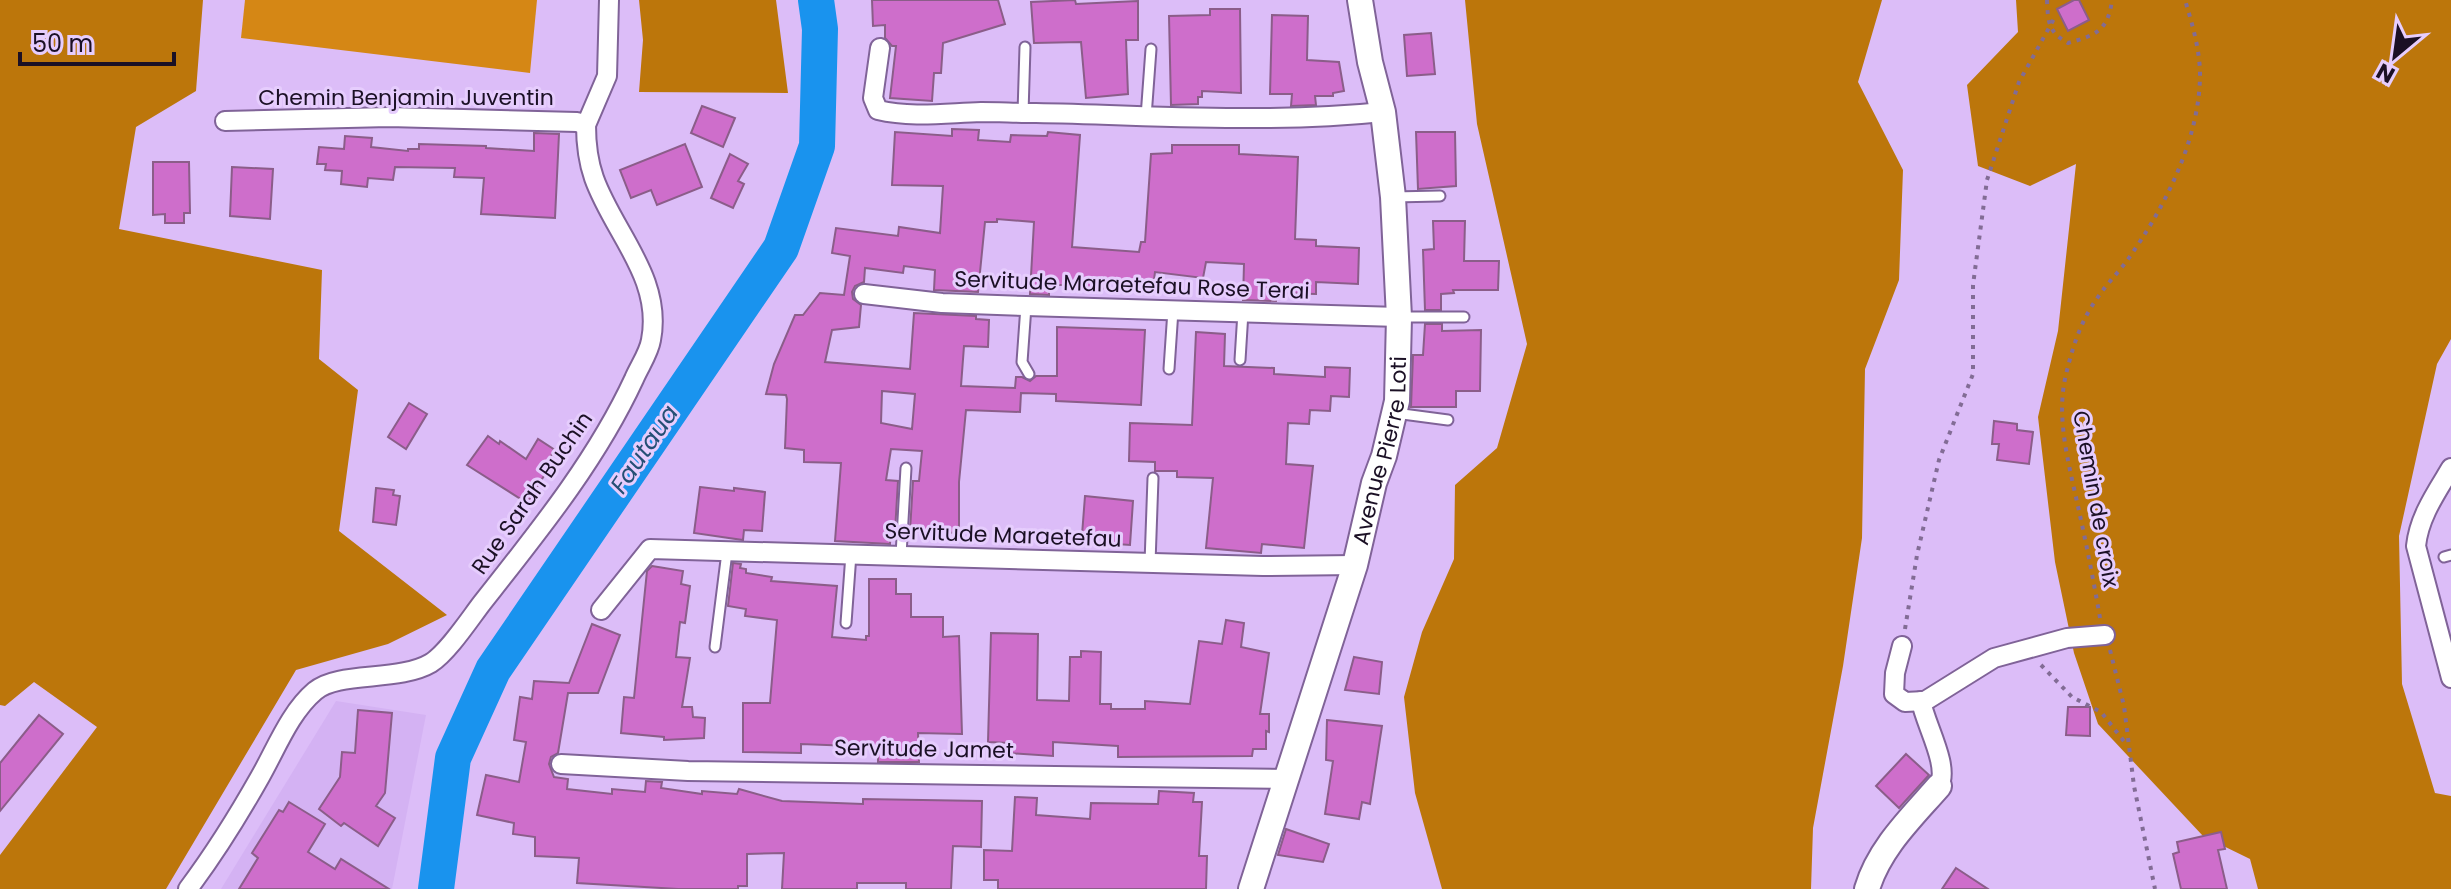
<svg xmlns="http://www.w3.org/2000/svg" width="2451" height="889" font-family="Poppins,sans-serif">
<style>
.built{fill:#d4b2f3}
.green{fill:#d58715}
.forest{fill:#bc760b}
.lines{fill:none;stroke-linecap:round;stroke-linejoin:round}
.river{stroke:#1993ee;stroke-width:36}
.building{fill:#ce6ecb;stroke:#8b5d89;stroke-width:2;fill-rule:evenodd}
.lane-casing{stroke:#806398;stroke-width:13}
.street-casing{stroke:#806398;stroke-width:22}
.secondary-casing{stroke:#806398;stroke-width:28}
.path{stroke:#826c95;stroke-width:4;stroke-dasharray:4 6;stroke-linecap:butt}
.lane{stroke:#fff;stroke-width:9}
.street{stroke:#fff;stroke-width:18}
.secondary{stroke:#fff;stroke-width:24}
.labels{text-anchor:middle;dominant-baseline:central;stroke-width:6;stroke-linejoin:round;paint-order:stroke}
.street-label{font-size:22px;fill:#1b1025;stroke:#e6cdfd}
.water-label{font-size:24px;font-style:italic;fill:#254f75;stroke:#e6cdfd}
</style>
<rect width="100%" height="100%" fill="#dcbdf8"/>
<!-- built -->
<polygon class="built" points="336,701 426,715 392,889 221,889"/>
<!-- green -->
<polygon class="green" points="245,0 537,0 530,73 241,38"/>
<!-- forest -->
<g class="forest">
<polygon points="0,0 203,0 196,91 136,127 119,229 322,270 319,359 358,390 339,531 447,615 388,644 296,670 166,889 0,889 0,855 97,727 34,682 5,706 0,705"/>
<polygon points="639,0 776,0 788,93 639,92 643,40"/>
<polygon points="1465,0 1882,0 1858,82 1903,170 1899,280 1865,369 1862,538 1843,666 1813,828 1811,889 1442,889 1415,793 1404,697 1422,632 1454,559 1455,485 1497,448 1527,344 1477,124"/>
<polygon points="2016,0 2451,0 2451,339 2437,364 2399,536 2402,684 2435,793 2451,796 2451,889 2258,889 2250,859 2203,836 2098,724 2074,653 2055,562 2038,417 2058,331 2076,164 2030,186 1978,166 1967,85 2018,32"/>
</g>
<g class="lines">
<!-- river -->
<polyline class="river" points="436,889 453,758 493,670 781,248 817,146 820,29 816,0"/>
</g>
<!-- building -->
<g class="building">
<polygon points="872,0 998,0 1005,24 943,43 941,73 934,73 932,101 890,98 896,46 892,46 885,38 885,25 873,26"/>
<polygon points="1075,0 1076,4 1138,1 1138,40 1126,40 1128,94 1086,98 1081,42 1034,43 1031,2"/>
<polygon points="2074,0 2079,0 2089,20 2068,31 2057,9"/>
<polygon points="1210,9 1240,9 1241,93 1202,91 1202,97 1198,97 1198,104 1171,105 1169,16 1210,15"/>
<polygon points="1272,15 1308,16 1307,60 1339,62 1344,91 1333,93 1333,96 1315,96 1316,105 1291,106 1292,94 1270,94"/>
<polygon points="1431,33 1435,74 1407,76 1404,35"/>
<polygon points="702,106 735,118 723,147 691,133"/>
<path d="M952,129L979,130L978,140L1010,142L1011,135L1047,136L1048,132L1080,135L1072,247L1139,252L1141,242H1145L1151,154L1172,153V145H1239V154L1298,157L1295,239L1316,240V246L1359,248L1358,284L1316,282V294L1277,293L1276,301L1243,300L1244,264L1206,262L1203,278L1155,272L1153,287L1110,282V289L1049,284V295L1030,294L1034,222L997,219V222H985L978,292L934,290L935,270L904,266L903,273L865,268L864,282L855,286L852,292L853,299L861,305L859,327L832,330L825,362L910,369L914,313L976,316V319L989,320L988,347L964,346L961,386L1015,388L1016,377H1022L1030,381L1036,376H1057V327L1145,330L1141,405L1056,401V394L1021,393L1020,412L966,410L959,482V533L910,531L913,481H919L922,451L891,449L886,480L898,481L895,531L891,530L890,544L835,541L841,463L804,462V450L785,448L787,399L786,395L766,394L774,364L795,315H803L820,293L844,295L850,256L832,253L836,228L898,236L899,227L940,233L943,186L892,185L895,132L952,136ZM882,391L915,394L912,429L881,423Z"/>
<polygon points="1416,132 1455,132 1456,186 1418,189"/>
<polygon points="534,133 559,134 555,218 481,214 484,178 454,177 455,168 395,167 393,180 368,178 367,187 341,184 342,171 325,170 326,164 317,164 319,147 344,149 345,136 372,138 371,147 408,151 408,149 419,149 419,144 486,146 486,148 534,151"/>
<polygon points="685,144 702,187 657,205 651,190 631,198 620,170"/>
<polygon points="730,154 748,164 738,181 744,184 733,208 711,198"/>
<polygon points="153,162 189,162 190,213 184,213 184,223 165,223 165,214 153,215"/>
<polygon points="232,167 273,169 270,219 230,216"/>
<polygon points="1433,221 1465,221 1464,261 1499,261 1498,290 1453,290 1454,293 1441,294 1441,310 1425,310 1423,250 1434,249"/>
<polygon points="1425,324 1442,324 1442,331 1481,330 1480,391 1456,391 1456,407 1411,407 1413,355 1423,355"/>
<polygon points="1196,332 1225,334 1224,366 1274,368 1274,374 1325,377 1325,367 1350,368 1349,397 1331,396 1330,411 1310,410 1309,424 1288,423 1286,464 1313,466 1304,548 1262,544 1261,553 1206,548 1213,478 1177,477 1177,471 1155,471 1155,462 1129,461 1130,423 1192,425"/>
<polygon points="409,403 427,414 406,449 388,437"/>
<polygon points="1994,421 2017,424 2017,430 2033,432 2029,464 1997,460 1999,444 1992,444"/>
<polygon points="488,436 499,444 500,441 526,459 538,439 555,450 548,460 552,463 527,503 467,465"/>
<polygon points="700,487 734,491 734,488 765,492 762,531 744,530 743,540 694,533"/>
<polygon points="376,488 394,490 393,495 400,496 396,525 373,522"/>
<polygon points="1085,496 1133,501 1130,545 1103,543 1103,536 1082,535"/>
<polygon points="733,563 741,564 740,568 746,569 746,573 772,577 771,581 837,586 832,637 866,640 866,636 869,636 869,579 896,579 896,594 911,594 911,617 943,617 943,637 959,636 962,734 918,733 919,762 878,762 878,747 801,744 801,753 743,752 743,703 770,703 777,620 745,616 746,609 728,606"/>
<polygon points="652,566 683,571 681,584 690,586 685,623 680,622 676,657 690,658 682,707 692,707 693,717 705,718 704,738 664,740 664,737 621,733 624,697 634,698 647,571"/>
<polygon points="1226,620 1244,623 1241,647 1269,653 1260,714 1269,714 1269,732 1266,731 1266,749 1253,749 1252,756 1118,757 1118,746 1053,742 1053,756 1008,753 1008,743 988,742 991,633 1038,634 1037,700 1069,701 1070,657 1081,657 1081,651 1101,652 1100,704 1111,704 1111,709 1145,709 1145,701 1190,704 1199,641 1222,644"/>
<polygon points="592,624 620,635 598,693 568,693 558,753 551,757 549,764 554,777 568,779 567,789 612,794 612,789 645,792 646,781 662,782 661,788 702,794 702,791 737,794 739,789 782,801 863,804 863,799 982,801 981,847 953,846 951,889 906,889 906,883 857,883 857,889 782,889 784,853 747,854 747,886 738,886 738,889 678,889 577,883 579,858 535,856 535,837 513,834 514,823 477,815 486,775 519,782 526,742 514,740 520,697 532,699 534,681 569,683"/>
<polygon points="1354,657 1382,662 1379,694 1345,690"/>
<polygon points="2068,707 2090,707 2090,736 2066,735"/>
<polygon points="358,710 392,713 385,793 376,806 395,818 378,846 344,823 341,826 319,809 340,777 342,752 355,753"/>
<polygon points="39,715 63,734 0,811 0,763"/>
<polygon points="1327,720 1382,726 1370,804 1362,802 1359,819 1325,814 1333,761 1326,760"/>
<polygon points="1906,754 1929,775 1899,808 1876,786"/>
<polygon points="1159,791 1194,793 1193,802 1202,802 1199,856 1207,856 1206,889 998,889 998,880 984,880 984,850 1012,851 1015,797 1037,798 1036,815 1090,819 1091,803 1158,804"/>
<polygon points="289,802 325,824 308,852 335,869 341,859 389,889 239,889 258,858 252,853 279,810 283,812"/>
<polygon points="1286,829 1329,844 1323,862 1278,855"/>
<polygon points="2221,832 2225,849 2218,850 2227,889 2181,889 2173,854 2179,852 2177,842"/>
<polygon points="1956,868 1988,889 1942,889"/>
</g>
<g class="lines">
<!-- lane casing -->
<g class="lane-casing">
<g id="lane">
<polyline points="1023,113 1025,47"/>
<polyline points="1146,117 1151,49"/>
<polyline points="1393,197 1440,196"/>
<polyline points="1026,306 1022,362 1029,374"/>
<polyline points="1399,317 1464,317"/>
<polyline points="1240,360 1243,312"/>
<polyline points="1169,369 1173,310"/>
<polyline points="1395,413 1448,420"/>
<polyline points="901,555 906,468"/>
<polyline points="2444,557 2451,555"/>
<polyline points="1150,563 1153,478"/>
<polyline points="846,623 851,554"/>
<polyline points="715,647 727,552"/>
</g>
</g>
<!-- street casing -->
<g class="street-casing">
<g id="street">
<path d="M880,48L873,98L878,110C912,118 946,113 981,112C999,112 1017,113 1036,113C1152,115 1267,124 1383,112"/>
<polyline points="225,121 389,117 577,122 586,125"/>
<polyline points="864,294 942,303 1026,306 1399,317"/>
<path d="M2451,468C2436,493 2419,517 2416,546L2451,678"/>
<polyline points="601,610 650,549 1263,566 1355,565"/>
<polyline points="1902,646 1895,673 1894,694 1905,702 1925,701 1994,658 2067,638 2105,635"/>
<path d="M1921,701C1925,724 1950,766 1939,786"/>
<polyline points="561,764 688,771 1287,779"/>
<path d="M188,889C215,853 238,816 260,777C276,749 290,712 315,691C338,671 399,682 431,663C448,652 469,620 482,603C538,532 596,461 634,379C639,367 649,353 651,340C663,278 613,232 594,178C588,161 586,143 586,125L607,76L609,0"/>
</g>
</g>
<!-- secondary casing -->
<g class="secondary-casing">
<g id="secondary">
<path id="s1" d="M1251,889L1355,565L1374,483L1384,456L1397,401L1399,317L1393,197L1383,112L1370,62L1360,0"/>
<path d="M1867,889C1879,848 1912,817 1939,786"/>
</g>
</g>
<!-- path -->
<g class="path">
<path d="M2047,0C2048,22 2048,32 2068,43C2096,35 2108,31 2112,0"/>
<path d="M2100,618C2094,583 2087,547 2079,511C2070,468 2056,422 2065,379C2071,352 2080,322 2096,300C2105,286 2116,275 2126,262C2164,209 2201,138 2200,71C2199,47 2192,23 2185,0"/>
<polyline points="1905,629 1917,555 1939,460 1973,374 1973,285 1987,180 2019,82 2055,17"/>
<polyline points="2110,650 2124,706 2134,786 2155,889"/>
<polyline points="2041,665 2072,697 2101,712 2127,745"/>
</g>
<!-- lane -->
<use href="#lane" class="lane"/>
<!-- street -->
<use href="#street" class="street"/>
<!-- secondary -->
<use href="#secondary" class="secondary"/>
</g>
<g class="labels">
<!-- street labels -->
<g class="street-label">
<text x="406" y="97">Chemin Benjamin Juventin</text>
<text transform="translate(1132 285) rotate(2)">Servitude Maraetefau Rose Terai</text>
<text stroke="none"><textPath href="#s1" startOffset="458">Avenue Pierre Loti</textPath></text>
<text transform="translate(532 493) rotate(-55)">Rue Sarah Buchin</text>
<text transform="translate(2096 499) rotate(80)">Chemin de croix</text>
<text transform="translate(1003 535) rotate(2)">Servitude Maraetefau</text>
<text transform="translate(924 749) rotate(1)">Servitude Jamet</text>
</g>
<!-- water labels -->
<g class="water-label">
<text transform="translate(644 449) rotate(-56)">Fautaua</text>
</g>
</g>
<!-- north arrow -->
<g transform="translate(2395 56) rotate(209)" stroke="#e6cdfd" stroke-width="6" paint-order="stroke">
<path d="M0-6L14 30L0 20L-14 30Z" fill="#1b1025"/>
<text y="-12" font-size="22" font-weight="bold" text-anchor="middle" fill="#1b1025">N</text>
</g>
<!-- scale -->
<path d="M20 52v12h154v-12" fill="none" stroke="#1b1025" stroke-width="4"/>
<text x="32" y="52" font-size="24" fill="#1b1025" stroke="#e6cdfd" stroke-width="6" paint-order="stroke">50 m</text>
</svg>
